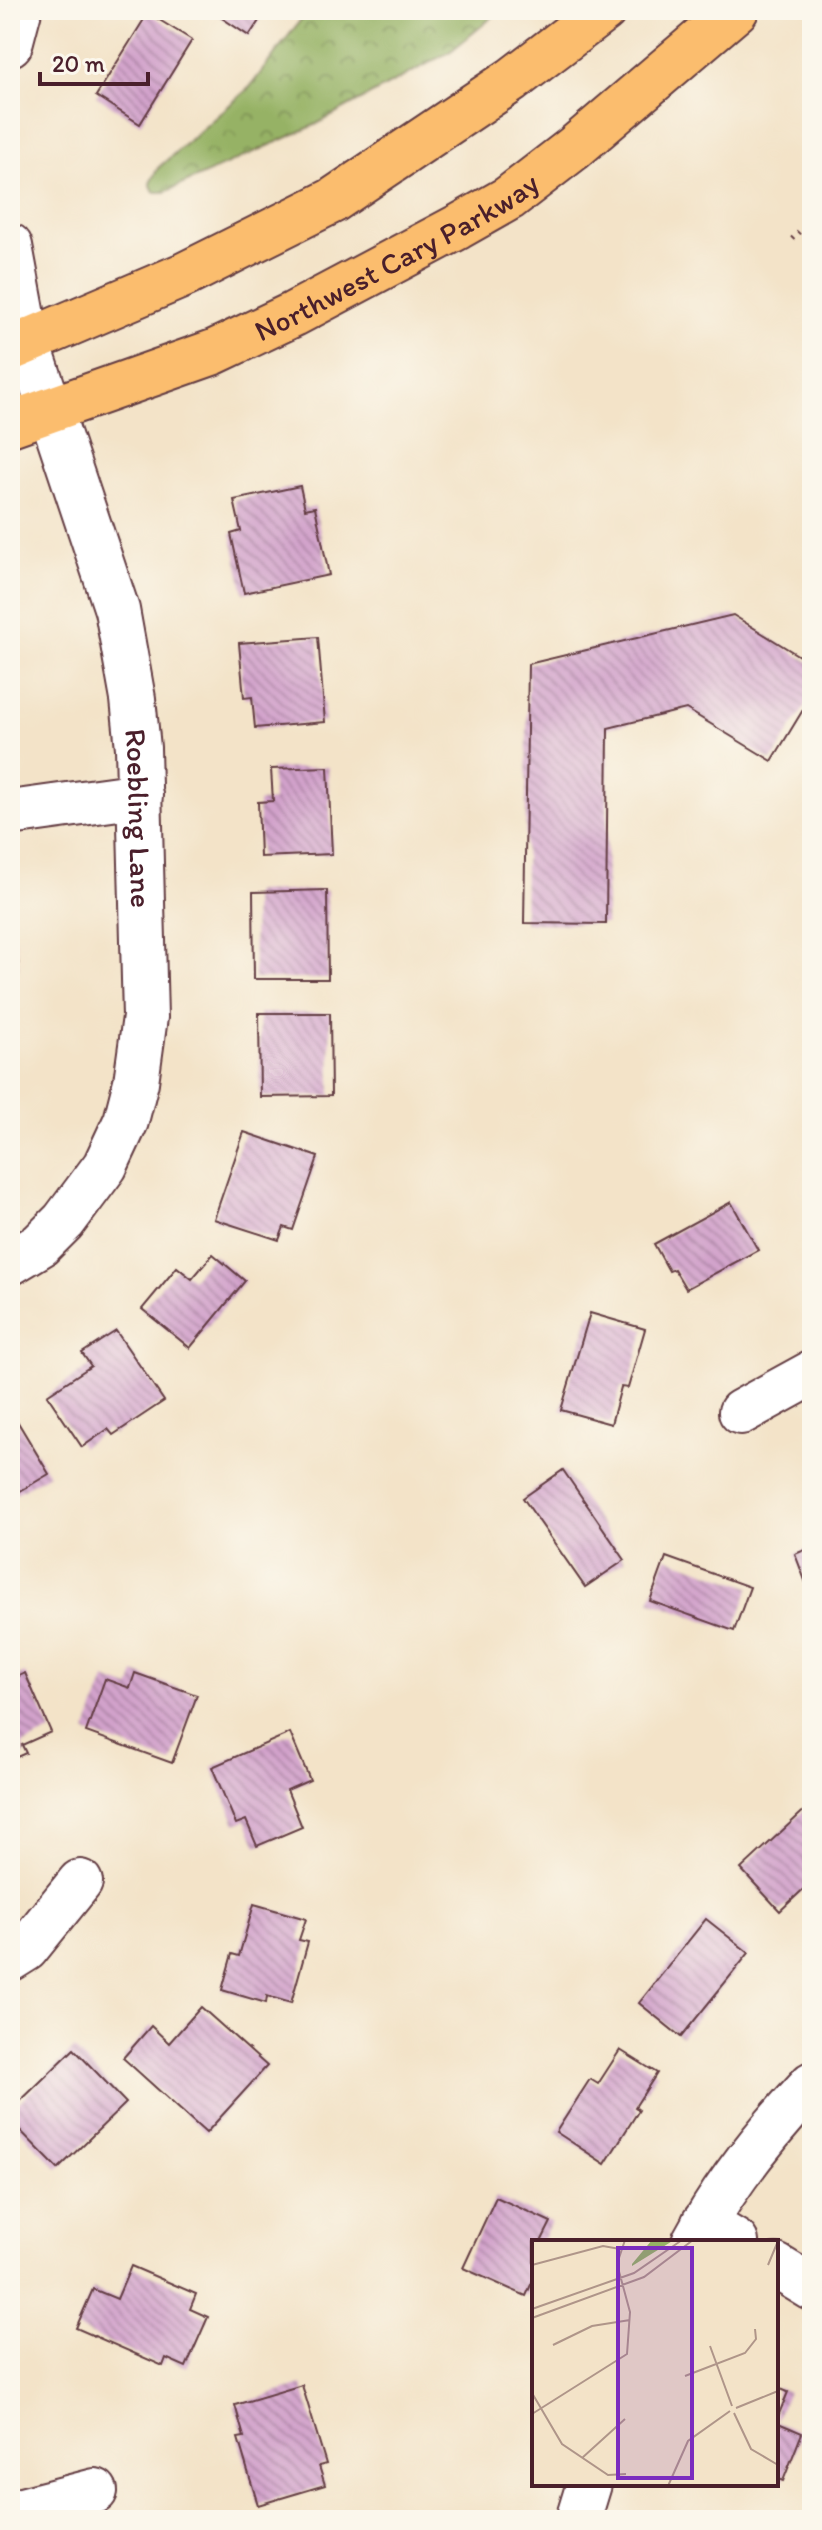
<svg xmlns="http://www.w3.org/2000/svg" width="822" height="2530" font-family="Itim,sans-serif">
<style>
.forest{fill:url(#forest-crowns);stroke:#706848;stroke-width:2}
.building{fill:url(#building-back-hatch)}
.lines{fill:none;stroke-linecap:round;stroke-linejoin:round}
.minor-casing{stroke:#633c43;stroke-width:48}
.major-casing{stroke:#633c43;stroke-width:48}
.path{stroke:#633c43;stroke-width:5;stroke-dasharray:2 6;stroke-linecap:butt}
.minor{stroke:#fff;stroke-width:44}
.major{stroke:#fbbd6e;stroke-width:44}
.labels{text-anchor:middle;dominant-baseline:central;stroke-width:6;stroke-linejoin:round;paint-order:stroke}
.street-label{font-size:30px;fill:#4a1f2b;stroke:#fbf7ec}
.inset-road{fill:none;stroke:#af9589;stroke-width:2}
.view{fill:#7b2cbf;fill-opacity:0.15;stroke:#7b2cbf;stroke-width:4}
.inset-edge{fill:none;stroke:#4a1f2b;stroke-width:4}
</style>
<defs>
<pattern id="forest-crowns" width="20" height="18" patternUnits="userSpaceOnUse" patternTransform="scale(2)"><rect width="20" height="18" fill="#96b265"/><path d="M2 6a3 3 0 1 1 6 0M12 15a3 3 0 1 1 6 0" fill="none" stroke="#7c9053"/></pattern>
<pattern id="building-back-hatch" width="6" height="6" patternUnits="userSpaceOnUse" patternTransform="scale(2)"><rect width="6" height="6" fill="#d2a2cb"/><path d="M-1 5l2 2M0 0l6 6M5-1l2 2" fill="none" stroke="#ac83a5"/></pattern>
</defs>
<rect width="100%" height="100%" fill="#fbf7ec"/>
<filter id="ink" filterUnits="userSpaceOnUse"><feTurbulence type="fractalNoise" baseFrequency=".0125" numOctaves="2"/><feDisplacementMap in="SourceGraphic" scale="16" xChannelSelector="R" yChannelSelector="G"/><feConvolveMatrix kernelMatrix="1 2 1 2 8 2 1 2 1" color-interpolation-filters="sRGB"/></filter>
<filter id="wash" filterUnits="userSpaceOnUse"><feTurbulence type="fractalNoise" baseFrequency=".006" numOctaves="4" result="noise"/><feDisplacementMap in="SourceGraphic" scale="32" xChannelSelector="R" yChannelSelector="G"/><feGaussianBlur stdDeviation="1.8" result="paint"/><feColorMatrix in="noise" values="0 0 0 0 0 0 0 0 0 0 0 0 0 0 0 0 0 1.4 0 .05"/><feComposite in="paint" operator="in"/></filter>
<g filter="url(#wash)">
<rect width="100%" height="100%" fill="#f3e3c8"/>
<!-- forest -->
<polygon class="forest" points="308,10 501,10 451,51 315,125 165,192 154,192 150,183 158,168 250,87"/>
<g id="blocks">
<!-- building -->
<g class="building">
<polygon points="210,10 266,10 249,36"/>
<polygon points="148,13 192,40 140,124 96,96"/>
<polygon points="300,486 305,509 315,507 329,575 244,593 231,534 241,531 234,500"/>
<polygon points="733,615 812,664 812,695 772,761 686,709 608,728 606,924 524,923 528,664"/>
<polygon points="318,637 325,722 255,728 252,697 244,698 239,643"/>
<polygon points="328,767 332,854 260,857 258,802 273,801 271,769"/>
<polygon points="327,890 328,979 254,979 253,892"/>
<polygon points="14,933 19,968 10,970 10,934"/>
<polygon points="259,1013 330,1013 331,1096 260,1097"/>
<polygon points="244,1132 318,1157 293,1230 284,1227 279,1240 214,1219"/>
<polygon points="731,1202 758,1250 686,1289 674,1269 669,1271 654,1244"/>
<polygon points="213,1254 245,1281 190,1348 142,1309 177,1267 192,1279"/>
<polygon points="590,1313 645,1329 628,1388 621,1387 611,1424 561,1410"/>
<polygon points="116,1331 164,1401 113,1435 108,1429 82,1447 47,1395 91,1366 82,1353"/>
<polygon points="16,1419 49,1474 10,1497 10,1423"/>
<polygon points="563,1470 625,1560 585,1587 523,1498"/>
<polygon points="812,1547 812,1599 795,1554"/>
<polygon points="666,1557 750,1587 734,1631 650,1601"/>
<polygon points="25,1673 51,1732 22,1745 26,1753 10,1760 10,1680"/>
<polygon points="135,1673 197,1695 172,1763 86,1732 105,1679 130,1688"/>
<polygon points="290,1733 310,1780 287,1790 302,1827 257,1846 246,1820 236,1824 212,1767"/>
<polygon points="812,1803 812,1881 780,1911 741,1869"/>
<polygon points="254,1904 306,1919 299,1940 308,1942 291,2003 267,1996 266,2003 222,1990 232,1954 239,1956"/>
<polygon points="706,1919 749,1953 681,2037 639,2003"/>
<polygon points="201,2007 267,2066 206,2133 123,2058 151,2026 169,2043"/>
<polygon points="74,2049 126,2103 58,2169 10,2120 10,2111"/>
<polygon points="620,2050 657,2073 635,2107 639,2110 605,2164 556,2132 590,2079 598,2084"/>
<polygon points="496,2197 551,2222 541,2242 534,2242 534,2278 526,2296 463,2268"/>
<polygon points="131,2266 196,2294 190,2309 208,2317 186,2367 166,2358 163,2366 76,2328 93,2289 117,2299"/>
<polygon points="302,2385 326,2464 319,2466 325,2485 258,2505 238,2438 244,2437 235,2405"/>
<polygon points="776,2387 788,2392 776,2421"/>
<polygon points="776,2422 802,2433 783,2481 776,2478"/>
</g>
</g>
</g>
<g filter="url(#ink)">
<use href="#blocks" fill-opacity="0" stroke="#633c43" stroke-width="2"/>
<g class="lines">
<!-- minor casing -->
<g class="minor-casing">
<g id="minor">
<polyline points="10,44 19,10"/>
<path id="s1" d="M10,246L28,343L117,610L133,699L138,748L145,1017L136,1082L126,1121L105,1166L64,1221L40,1245L10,1263"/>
<polyline points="10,813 140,795"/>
<polyline points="741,1412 812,1373"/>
<polyline points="10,1959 26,1949 80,1882"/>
<polyline points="704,2223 736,2242"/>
<path d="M694,2242C724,2186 769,2130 812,2084"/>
<polyline points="776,2266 812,2288"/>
<polyline points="10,2513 95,2491"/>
<polyline points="578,2520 589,2484"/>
</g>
</g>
<!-- major casing -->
<g class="major-casing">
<g id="major">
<polyline points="10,349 184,275 332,201 512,80 604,10"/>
<path id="s2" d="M10,424L214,352L294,314L458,227L509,198L574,148L736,10"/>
</g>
</g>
<!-- path -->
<polyline class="path" points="792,239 812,219"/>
<!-- minor -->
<use href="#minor" class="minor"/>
<!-- major -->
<use href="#major" class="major"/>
</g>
</g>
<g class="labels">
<!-- street labels -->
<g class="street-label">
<text stroke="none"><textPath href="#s2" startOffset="422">Northwest Cary Parkway</textPath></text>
<text stroke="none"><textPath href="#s1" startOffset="590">Roebling Lane</textPath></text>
</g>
</g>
<!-- overview -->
<g transform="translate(532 2240)">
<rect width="246" height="246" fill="#f3e3c8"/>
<path d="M120,0H142L100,26V24Z" fill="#96b265"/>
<path class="inset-road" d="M0,25L71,6L88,9M236,25L246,1M0,69L102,33L150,0M0,78L112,37L161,0M21,105L60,86L98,80M178,106L200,166M153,136L213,113L224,99L223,89M0,153L30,204L76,235L94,234M204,168L246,151M202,173L219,209L246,225M0,174L95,114L98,72L85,24L93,0M50,218L93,179M136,246L156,201L198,171"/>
<path class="view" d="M86,8H160V238H86Z"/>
<rect width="246" height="246" class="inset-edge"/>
</g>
<!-- margin -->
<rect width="822" height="2530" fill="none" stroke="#fbf7ec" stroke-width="40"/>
<!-- scale -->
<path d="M40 72v12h108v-12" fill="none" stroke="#4a1f2b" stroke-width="4"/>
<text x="52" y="72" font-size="24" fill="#4a1f2b" stroke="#fbf7ec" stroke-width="6" paint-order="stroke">20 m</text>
</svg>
